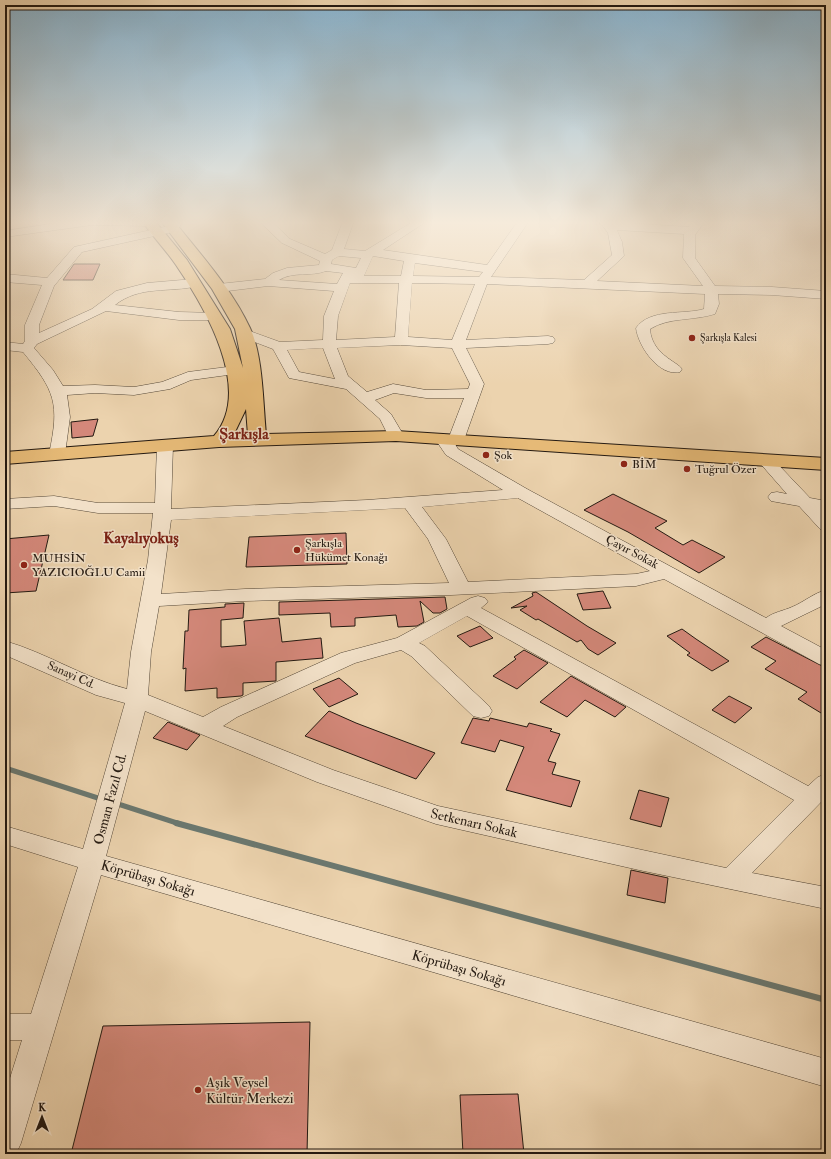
<svg xmlns="http://www.w3.org/2000/svg" width="831" height="1159" font-family="'IM FELL Double Pica',serif">
<style>
.lines{fill:none;stroke-linecap:round;stroke-linejoin:round}
.stream-far1{stroke:#6a7870;stroke-width:5}
.stream{stroke:#6a7870;stroke-width:6}
.building{fill:#d4887a;stroke:#231911}
.minor-casing{stroke:#554838;stroke-width:1}
.major-casing{stroke:#231911;stroke-width:2}
.minor{fill:#f3e2ca;fill-rule:evenodd}
.major{fill:#e6ba77;fill-rule:evenodd}
.poi-dot{fill:#8f2418;stroke:#f3e2ca;stroke-width:1.5}
.labels{text-anchor:middle;dominant-baseline:central;stroke-width:3;stroke-linejoin:round;paint-order:stroke}
.far-poi-label{font-size:10px;fill:#231911;stroke:#f3e2ca;text-anchor:start}
.poi-label{font-size:12px;fill:#231911;stroke:#f3e2ca;text-anchor:start}
.street-label{font-size:12px;fill:#231911;stroke:#f3e2ca}
.near-street-label{font-size:14px;fill:#231911;stroke:#f3e2ca}
.near-poi-label{font-size:14px;fill:#231911;stroke:#f3e2ca;text-anchor:start}
.district-label{font-size:16px;font-weight:bold;fill:#7a1f14;stroke:#f3e2ca}
</style>
<rect width="100%" height="100%" fill="#ecd3ae"/>
<filter id="stains"><feTurbulence type="fractalNoise" baseFrequency=".005" numOctaves="4"/><feColorMatrix values="0 0 0 0 .2 0 0 0 0 .09 0 0 0 0 .02 0 0 0 .5 -.17"/></filter>
<radialGradient id="worn" r=".72"><stop offset=".6" stop-color="#630" stop-opacity="0"/><stop offset="1" stop-color="#630" stop-opacity=".3"/></radialGradient>
<g class="lines">
<!-- stream-far1 -->
<g class="stream-far1">
<polyline points="5,768 104,800"/>
<polyline points="115,803 180,824"/>
</g>
<!-- stream -->
<polyline class="stream" points="176,823 826,1000"/>
</g>
<!-- building -->
<g class="building">
<polygon points="74,264 100,264 93,280 63,280"/>
<polygon points="98,419 93,436 72,438 71,422"/>
<polygon points="613,494 667,521 655,528 683,545 692,540 725,557 699,573 628,532 584,510"/>
<polygon points="346,533 347,564 246,567 249,537"/>
<polygon points="49,535 36,591 5,593 5,539"/>
<polygon points="603,591 611,608 583,610 577,594"/>
<polygon points="536,592 587,626 616,643 598,655 588,649 581,640 577,642 538,619 536,620 520,610 527,606 511,608 533,596 532,593"/>
<polygon points="445,597 447,609 440,613 433,613 420,601 424,622 417,626 398,627 396,615 355,618 355,626 331,627 330,613 279,615 279,602"/>
<polygon points="244,603 243,618 221,620 221,647 246,645 244,621 279,618 282,642 321,638 323,658 276,662 276,681 243,683 243,695 241,696 217,698 217,688 185,691 186,668 183,669 185,631 188,631 189,610 225,607 225,604"/>
<polygon points="480,626 493,638 470,647 457,636"/>
<polygon points="682,629 696,639 729,661 712,671 687,655 690,653 667,636"/>
<polygon points="766,637 826,668 826,716 798,699 807,692 765,669 776,661 751,647"/>
<polygon points="524,650 548,663 517,689 493,676 516,659 514,657"/>
<polygon points="571,676 626,707 615,717 585,700 567,717 540,702"/>
<polygon points="339,678 358,694 329,707 313,689"/>
<polygon points="729,696 752,708 735,723 712,710"/>
<polygon points="329,711 356,723 435,753 416,779 305,736"/>
<polygon points="473,718 489,721 490,718 527,727 529,723 552,729 550,731 560,734 548,761 556,763 552,774 580,781 571,807 506,790 524,747 500,740 495,752 461,743"/>
<polygon points="168,722 200,735 187,750 153,738"/>
<polygon points="639,790 669,798 661,827 630,819"/>
<polygon points="631,870 668,878 665,903 627,895"/>
<polygon points="310,1022 307,1154 71,1154 103,1026"/>
<polygon points="518,1094 524,1154 463,1154 460,1095"/>
</g>
<g class="lines">
<!-- minor casing -->
<g class="minor-casing">
<g id="minor">
<polygon points="70,221 153,221 154,223 149,226 92,225 5,237 5,231"/>
<path d="M172,221H183L177,231L82,252L54,286L39,325V333L92,309L116,291L147,283L194,279L198,280L200,283L198,286C169,293 140,285 115,305L179,312L215,313L222,317L220,320H179L106,311L37,344L34,348L53,370L63,386L95,385L134,387L162,382L188,372L235,366L240,367L242,370L240,373L235,374L191,380L170,389L134,395L95,393L67,395L70,417L65,454L63,457L57,459L51,457L49,454C60,403 55,391 23,352L5,350V342L23,344L25,341V325L42,285L5,282V274L47,278L74,247L169,226Z"/>
<path d="M259,221H271L290,239L325,254L332,250L343,221H354L344,249L365,251L414,221H427L383,250L487,265L518,221H529L491,277L584,280L612,255L608,233L602,225L596,221L689,227L694,221H705L695,235V258L715,286L772,287L826,291V299L772,295L718,294L719,304L715,314C693,321 669,317 650,329C651,344 660,353 672,361C676,364 679,365 682,369L680,372C659,377 638,346 636,328C650,308 684,315 704,309L705,294L487,284L466,340L548,336L553,337L555,340L553,343L548,344L466,348L484,384L464,440L462,443L455,444L458,449L527,489L766,618C774,612 783,611 792,607C804,602 814,593 826,590V604L781,626L826,650V666L819,664L664,579L636,586L451,595L245,601L159,606L151,652L148,695L203,717L221,707L341,653L397,638L471,598L478,596L485,598L488,602L481,608L808,786L818,777L826,774V797L752,873L826,887V909L639,870L436,824L317,782L145,711L106,856L826,1059V1087L101,875L21,1143L16,1154H5V1094L22,1040H5V1014H31L78,867L5,844V826L83,849L125,703L96,695L5,655V641C47,653 84,678 127,689L131,652L148,560L153,513H98L54,506L5,509V499L54,496L98,503H155L157,445L159,442L165,440L171,442L173,445L171,509L367,500L503,490L446,455L435,439L437,436L443,434L449,437L464,398H426L394,393L375,400L391,414L404,436L402,439H390L380,419L346,389L289,378L273,349L239,336L237,333L239,330L244,329L280,342L323,340L324,316L334,291L268,286L219,292L215,291L213,288L215,285L219,284L265,279L273,273L287,268L319,265L320,261L282,243ZM617,230L684,234L683,258L703,286L597,281L624,256L622,242ZM339,256L361,258L356,268L331,264L332,260ZM373,256L404,261L401,276H364ZM415,263L483,272L479,277L413,276ZM326,271L343,273L337,284L279,280C293,271 311,277 326,271ZM350,283H399L395,337L336,340L338,316ZM412,283L475,284L452,340L408,337ZM401,345L452,348L470,384L468,389L426,390L393,384L367,392L348,376L337,348ZM323,348L335,379L299,372L287,350ZM518,498L650,571L636,574L468,582L446,539L422,507ZM405,508L428,539L449,583L245,589L161,594L171,520ZM467,616L794,800L726,868L438,806L333,770L223,726L237,717L355,663L401,650L411,656L473,716L481,718L489,716L492,711L489,706L425,646L419,643Z"/>
<polygon points="766,456 772,458 810,498 826,501 826,511 822,510 826,515 826,530 820,529 799,506 771,501 768,497 771,493 777,492 787,494 758,461 760,458"/>
</g>
</g>
<!-- major casing -->
<g class="major-casing">
<path id="major" d="M142,221H155L187,260L230,329L243,368L235,329L212,289L161,221H174C201,255 232,289 250,328C263,355 263,404 266,434L396,431L826,458V470L396,441L219,447L5,464V452L214,436C254,390 204,306 176,265C166,250 152,236 142,221ZM246,409L248,435H233L234,434Z"/>
</g>
<!-- minor -->
<use href="#minor" class="minor"/>
<!-- major -->
<use href="#major" class="major"/>
</g>
<!-- sky -->
<linearGradient id="sky" x2="0" y2="1"><stop stop-color="#88b5d2"/><stop offset="0.58" stop-color="#f6ebdb"/><stop offset="1" stop-color="#f6ebdb" stop-opacity="0"/></linearGradient>
<rect width="831" height="384" fill="url(#sky)"/>
<!-- markers -->
<g class="poi-dot">
<circle cx="692" cy="338" r="4"/>
<circle cx="486" cy="455" r="4"/>
<circle cx="624" cy="464" r="4"/>
<circle cx="687" cy="469" r="4"/>
<circle cx="297" cy="550" r="4"/>
<circle cx="24" cy="565" r="4"/>
<circle cx="198" cy="1090" r="4"/>
</g>
<g class="labels">
<!-- far-poi labels -->
<g class="far-poi-label">
<text x="700" y="338">Şarkışla Kalesi</text>
</g>
<!-- poi labels -->
<g class="poi-label">
<text x="494" y="455">Şok</text>
<text x="632" y="464">BİM</text>
<text x="695" y="469">Tuğrul Özer</text>
<text x="305" y="543">Şarkışla<tspan x="305" dy="14">Hükümet Konağı</tspan></text>
<text x="32" y="558">MUHSİN<tspan x="32" dy="14">YAZICIOĞLU Camii</tspan></text>
</g>
<!-- street labels -->
<g class="street-label">
<text transform="translate(632 552) rotate(28)">Çayır Sokak</text>
<text transform="translate(71 675) rotate(24)">Sanayi Cd.</text>
</g>
<!-- near-street labels -->
<g class="near-street-label">
<text transform="translate(110 799) rotate(-75)">Osman Fazıl Cd.</text>
<text transform="translate(474 823) rotate(13)">Setkenarı Sokak</text>
<text transform="translate(148 878) rotate(16)">Köprübaşı Sokağı</text>
<text transform="translate(459 968) rotate(16)">Köprübaşı Sokağı</text>
</g>
<!-- near-poi labels -->
<g class="near-poi-label">
<text x="206" y="1082">Aşık Veysel<tspan x="206" dy="16">Kültür Merkezi</tspan></text>
</g>
<!-- district labels -->
<g class="district-label">
<text x="244" y="434">Şarkışla</text>
<text x="141" y="538">Kayalıyokuş</text>
</g>
</g>
<!-- margin -->
<rect width="831" height="1159" fill="none" stroke="#ecd3ae" stroke-width="20"/>
<rect x="6" y="6" width="819" height="1147" fill="none" stroke="#231911" stroke-width="2"/>
<rect x="10" y="10" width="811" height="1139" fill="none" stroke="#231911"/>
<!-- north arrow -->
<g transform="translate(42 1117)" stroke="#f3e2ca" stroke-width="3" paint-order="stroke">
<path d="M0-3L7 15L0 10L-7 15Z" fill="#231911"/>
<text y="-6" font-size="11" font-weight="bold" text-anchor="middle" fill="#231911">K</text>
</g>
<rect width="100%" height="100%" filter="url(#stains)"/>
<rect width="100%" height="100%" fill="url(#worn)"/>
</svg>
